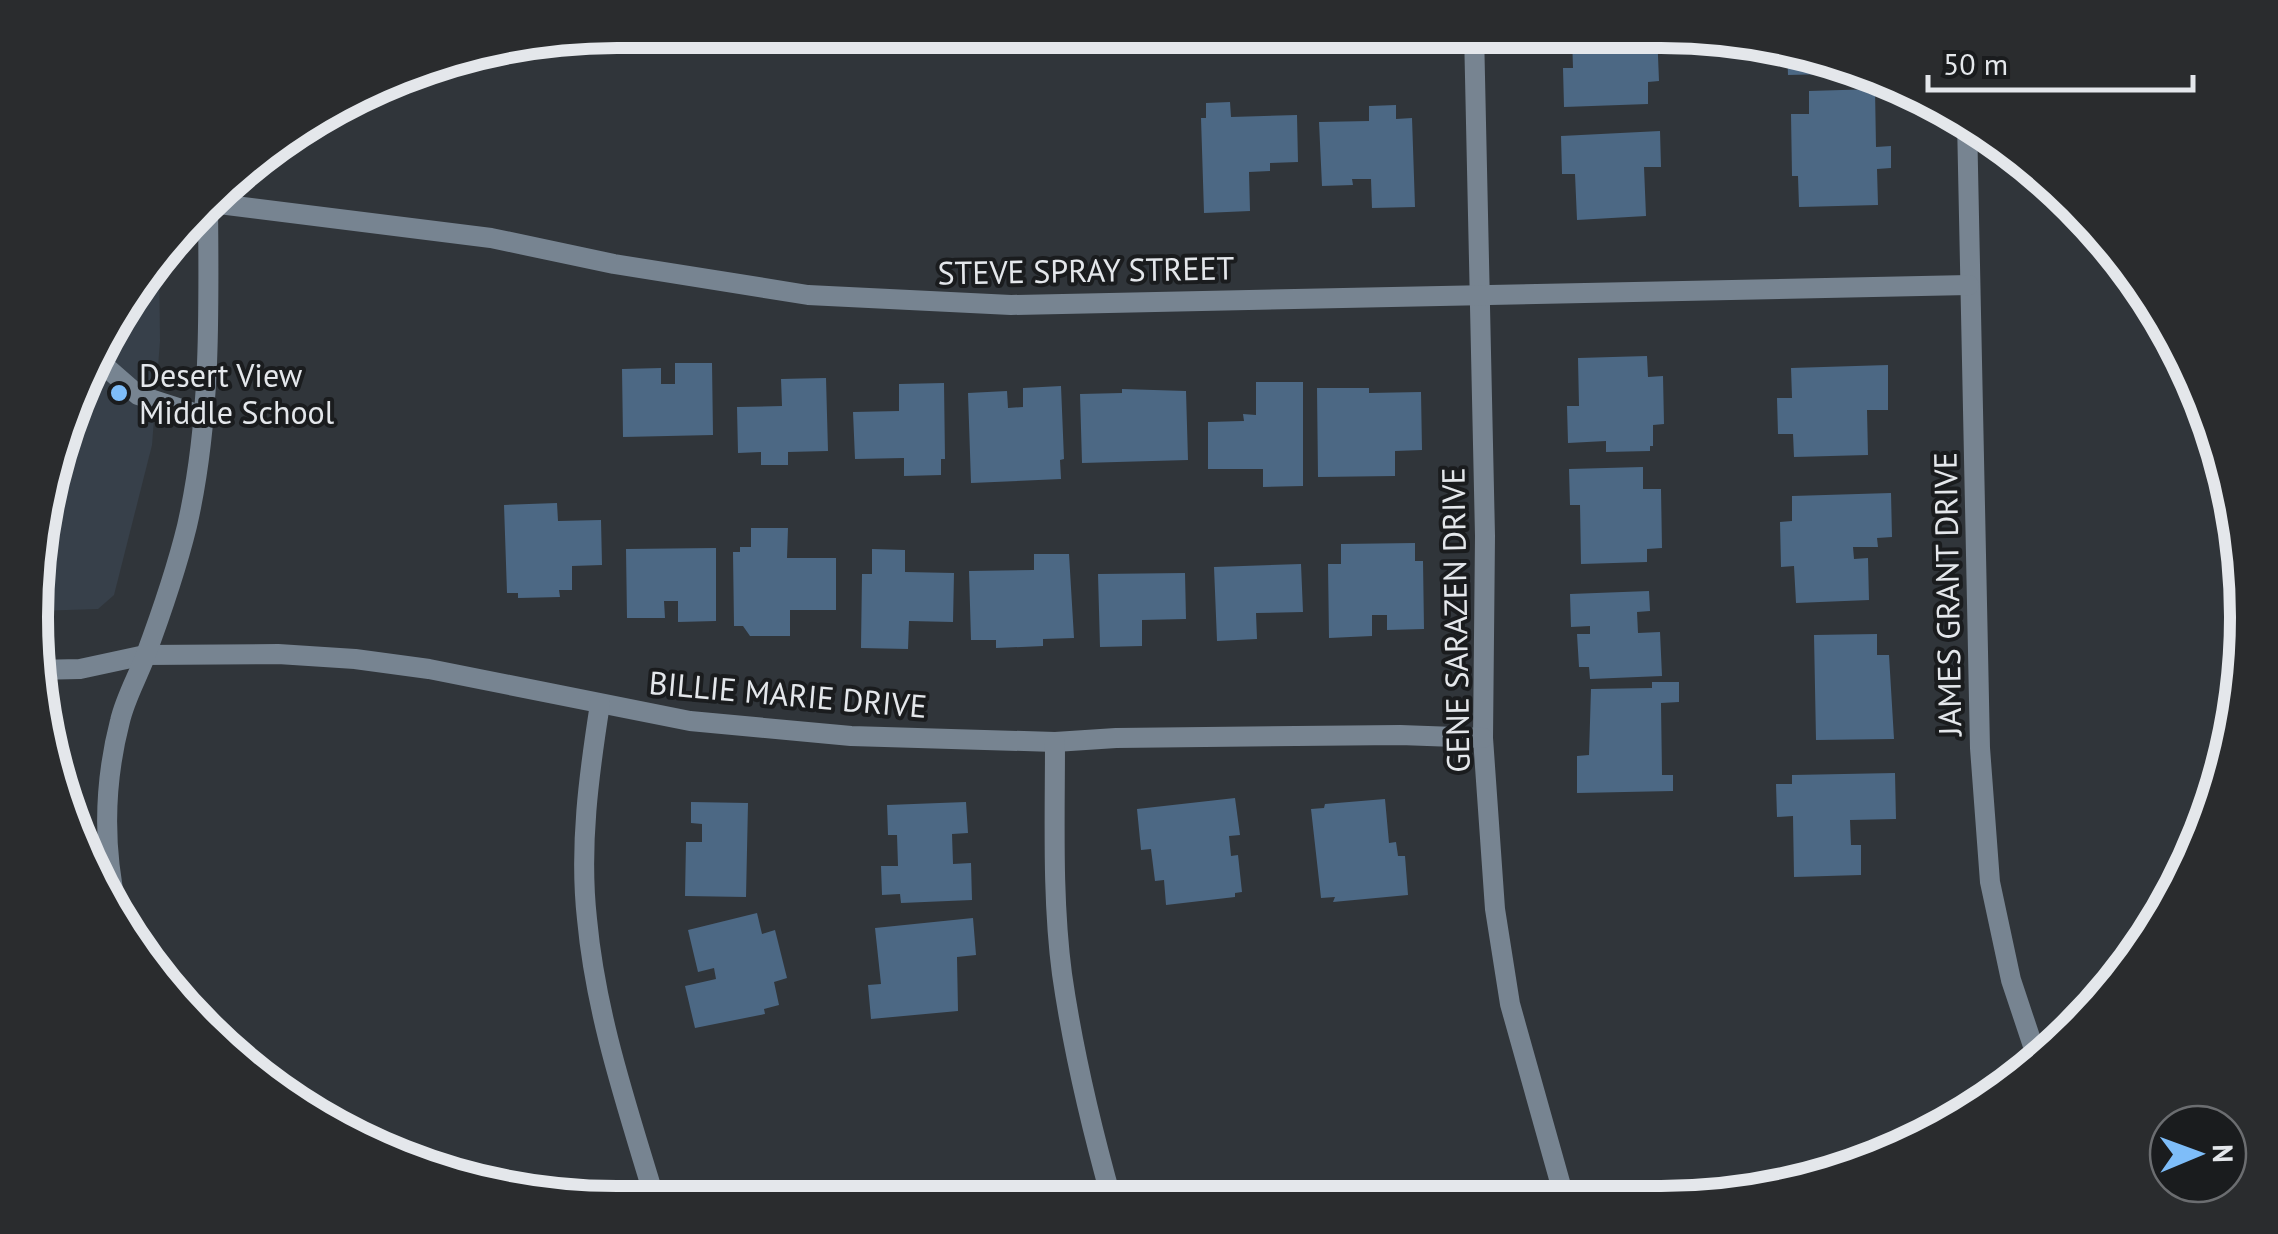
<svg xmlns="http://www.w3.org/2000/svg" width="2278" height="1234" font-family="'PT Sans',sans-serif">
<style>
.built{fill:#37404a}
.building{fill:#4c6884}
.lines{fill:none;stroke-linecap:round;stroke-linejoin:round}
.lane{stroke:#778491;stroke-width:20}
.street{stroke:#778491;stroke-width:20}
.poi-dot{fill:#7ebdf9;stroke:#1a1c1e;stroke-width:4}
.labels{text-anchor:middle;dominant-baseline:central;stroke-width:8;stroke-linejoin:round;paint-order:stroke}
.street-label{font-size:32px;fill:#e4e7eb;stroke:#1a1c1e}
.poi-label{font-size:32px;fill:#e4e7eb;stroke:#1a1c1e;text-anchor:start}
.rim{fill:none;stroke:#e4e7eb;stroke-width:12}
</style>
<rect width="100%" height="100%" fill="#30353a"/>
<!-- built -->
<polygon class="built" points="159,259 160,341 152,445 114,595 98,609 36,611 50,466 129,291"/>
<!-- building -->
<g class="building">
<polygon points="1579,31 1657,31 1659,81 1648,82 1648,104 1564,107 1563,68 1573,68 1572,37 1579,37"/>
<polygon points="1787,46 1813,50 1868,73 1788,75"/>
<polygon points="1875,89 1876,147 1891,146 1891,168 1877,169 1878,205 1799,207 1798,176 1792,176 1791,114 1809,114 1809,91"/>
<polygon points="1230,102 1231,117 1297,115 1298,162 1270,163 1270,171 1249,172 1250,211 1204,213 1201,118 1206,118 1206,103"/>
<polygon points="1396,105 1396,119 1412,118 1415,207 1372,208 1371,179 1352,179 1353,185 1322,186 1319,122 1369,121 1369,106"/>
<polygon points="1660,131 1661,167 1644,167 1646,216 1577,220 1575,174 1562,174 1561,136"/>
<polygon points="1647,356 1648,377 1663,376 1664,424 1653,425 1653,446 1650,446 1650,451 1606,452 1606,441 1568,443 1567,406 1579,406 1578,358"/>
<polygon points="675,363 712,363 713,435 623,437 622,369 661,368 661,384 675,384"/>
<polygon points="1888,365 1888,410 1867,410 1868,455 1794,457 1793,434 1778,434 1777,398 1792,398 1791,368"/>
<polygon points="826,378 828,451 788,452 788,465 761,465 761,452 738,453 737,407 782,406 781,379"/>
<polygon points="1256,382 1303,382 1303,486 1263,487 1263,469 1208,469 1208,422 1244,421 1243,414 1256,415"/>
<polygon points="944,383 945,459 941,459 941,475 904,476 904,458 855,459 853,412 899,411 899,384"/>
<polygon points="1061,386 1064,459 1060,460 1061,479 971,483 968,393 1007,391 1008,408 1023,407 1023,388"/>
<polygon points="1317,388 1369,388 1369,393 1421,392 1422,450 1395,451 1395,476 1318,477"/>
<polygon points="1122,389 1186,391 1188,460 1082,463 1080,394 1122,393"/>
<polygon points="1643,467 1643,489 1661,489 1662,548 1647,549 1647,562 1581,564 1580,505 1570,505 1569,469"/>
<polygon points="1891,493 1892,537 1877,538 1878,547 1853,547 1854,559 1868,558 1869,600 1796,603 1794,566 1781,567 1780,522 1792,521 1792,496"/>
<polygon points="557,503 558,521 601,520 602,565 572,566 572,590 559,590 560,597 518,598 518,593 507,593 504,505"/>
<polygon points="751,528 788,528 787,558 836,558 836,610 790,610 790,636 750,636 743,626 734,626 733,552 740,552 740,547 751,547"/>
<polygon points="1415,543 1415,561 1423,561 1424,629 1387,630 1387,615 1372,615 1372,636 1329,638 1328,564 1341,564 1341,544"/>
<polygon points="716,548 716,621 678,622 678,601 664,601 665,618 627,618 626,549"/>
<polygon points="872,549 905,550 905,572 954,573 953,622 909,621 908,649 861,648 862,574 872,574"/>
<polygon points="1034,554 1069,554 1074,638 1043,639 1043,646 996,648 996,640 971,640 969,571 1034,570"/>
<polygon points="1301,564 1303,612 1256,613 1257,639 1217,641 1214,567"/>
<polygon points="1185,573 1186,619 1142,620 1142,646 1100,647 1098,574"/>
<polygon points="1649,591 1650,611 1637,612 1638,633 1660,632 1662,676 1590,679 1589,667 1579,667 1577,634 1590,634 1590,626 1571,627 1570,594"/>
<polygon points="1877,634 1877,655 1889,655 1894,739 1816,740 1814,635"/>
<polygon points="1652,682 1679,682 1679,702 1661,703 1662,775 1673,775 1673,791 1577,793 1577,756 1589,755 1591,689 1652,688"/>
<polygon points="1895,773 1896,819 1850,820 1851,845 1861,845 1861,875 1794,877 1793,816 1777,817 1776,784 1792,784 1792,775"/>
<polygon points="1235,798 1240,835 1229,836 1231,856 1238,855 1242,892 1235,893 1235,897 1166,905 1164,880 1155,881 1151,849 1141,850 1137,809"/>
<polygon points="1385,799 1389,843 1396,842 1398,856 1405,856 1408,895 1333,902 1335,897 1321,898 1311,809 1324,808 1325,804"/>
<polygon points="691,802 748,803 746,897 685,896 686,842 702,842 702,824 691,823"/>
<polygon points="966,802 968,833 952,834 953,864 971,863 972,900 901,903 900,894 882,895 881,866 898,866 897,835 888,835 887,805"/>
<polygon points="757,913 762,934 775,930 787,978 774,982 779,1005 764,1009 765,1014 695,1028 685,986 716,979 714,968 698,972 688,930"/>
<polygon points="973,918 976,955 957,957 958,1011 871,1019 868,985 881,984 875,928"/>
</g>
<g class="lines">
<!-- lane -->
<polyline class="lane" points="98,360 138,395 203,416"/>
<!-- street -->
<g class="street">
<polyline points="1474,31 1485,536 1483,738 1495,909 1510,1004 1565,1200"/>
<polyline points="1967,120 1980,748 1990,882 2011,980 2038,1061"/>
<polyline points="211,203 491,238 614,264 808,295 1011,305 1969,285"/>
<polyline points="34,670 80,669 145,655 278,654 355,659 429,669 690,721 851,736 1055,742 1116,738 1400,735 1483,738"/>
<path d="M600,704C589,774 579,847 587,919C596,1017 628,1109 656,1203"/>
<path d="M1055,742C1055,819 1052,898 1062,974C1073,1051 1091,1126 1112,1201"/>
<path d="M117,910C103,847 104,783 120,721C125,699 137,678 145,657C161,614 176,571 187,526C211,421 209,313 208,207"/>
</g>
</g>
<!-- markers -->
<circle class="poi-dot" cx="119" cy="393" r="10"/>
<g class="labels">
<!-- street labels -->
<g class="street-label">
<text transform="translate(1086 270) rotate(-1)">STEVE SPRAY STREET</text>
<text transform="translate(1947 594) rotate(-91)">JAMES GRANT DRIVE</text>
<text transform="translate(1455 620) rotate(-91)">GENE SARAZEN DRIVE</text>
<text transform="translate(788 694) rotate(5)">BILLIE MARIE DRIVE</text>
</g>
<!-- poi labels -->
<g class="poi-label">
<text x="139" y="375">Desert View<tspan x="139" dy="37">Middle School</tspan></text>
</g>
</g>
<!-- crop -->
<path d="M0 0H2278V1234H0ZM617 48H1661A569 569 0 0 1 2230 617V617A569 569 0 0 1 1661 1186H617A569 569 0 0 1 48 617V617A569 569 0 0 1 617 48Z" fill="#2a2c2e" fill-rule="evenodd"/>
<path class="rim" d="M617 48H1661A569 569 0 0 1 2230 617V617A569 569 0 0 1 1661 1186H617A569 569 0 0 1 48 617V617A569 569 0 0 1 617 48Z"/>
<!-- north arrow -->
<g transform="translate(2198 1154) rotate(89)"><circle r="48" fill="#1a1c1e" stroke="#6b6d70" stroke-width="2.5"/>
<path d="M0-8L18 38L0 25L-18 38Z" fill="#7ebdf9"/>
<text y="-15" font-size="28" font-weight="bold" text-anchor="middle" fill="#e4e7eb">N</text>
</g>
<!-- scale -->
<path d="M1928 75v15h265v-15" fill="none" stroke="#e4e7eb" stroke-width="5"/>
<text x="1943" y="75" font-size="30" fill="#e4e7eb" stroke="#1a1c1e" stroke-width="8" paint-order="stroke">50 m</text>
</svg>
